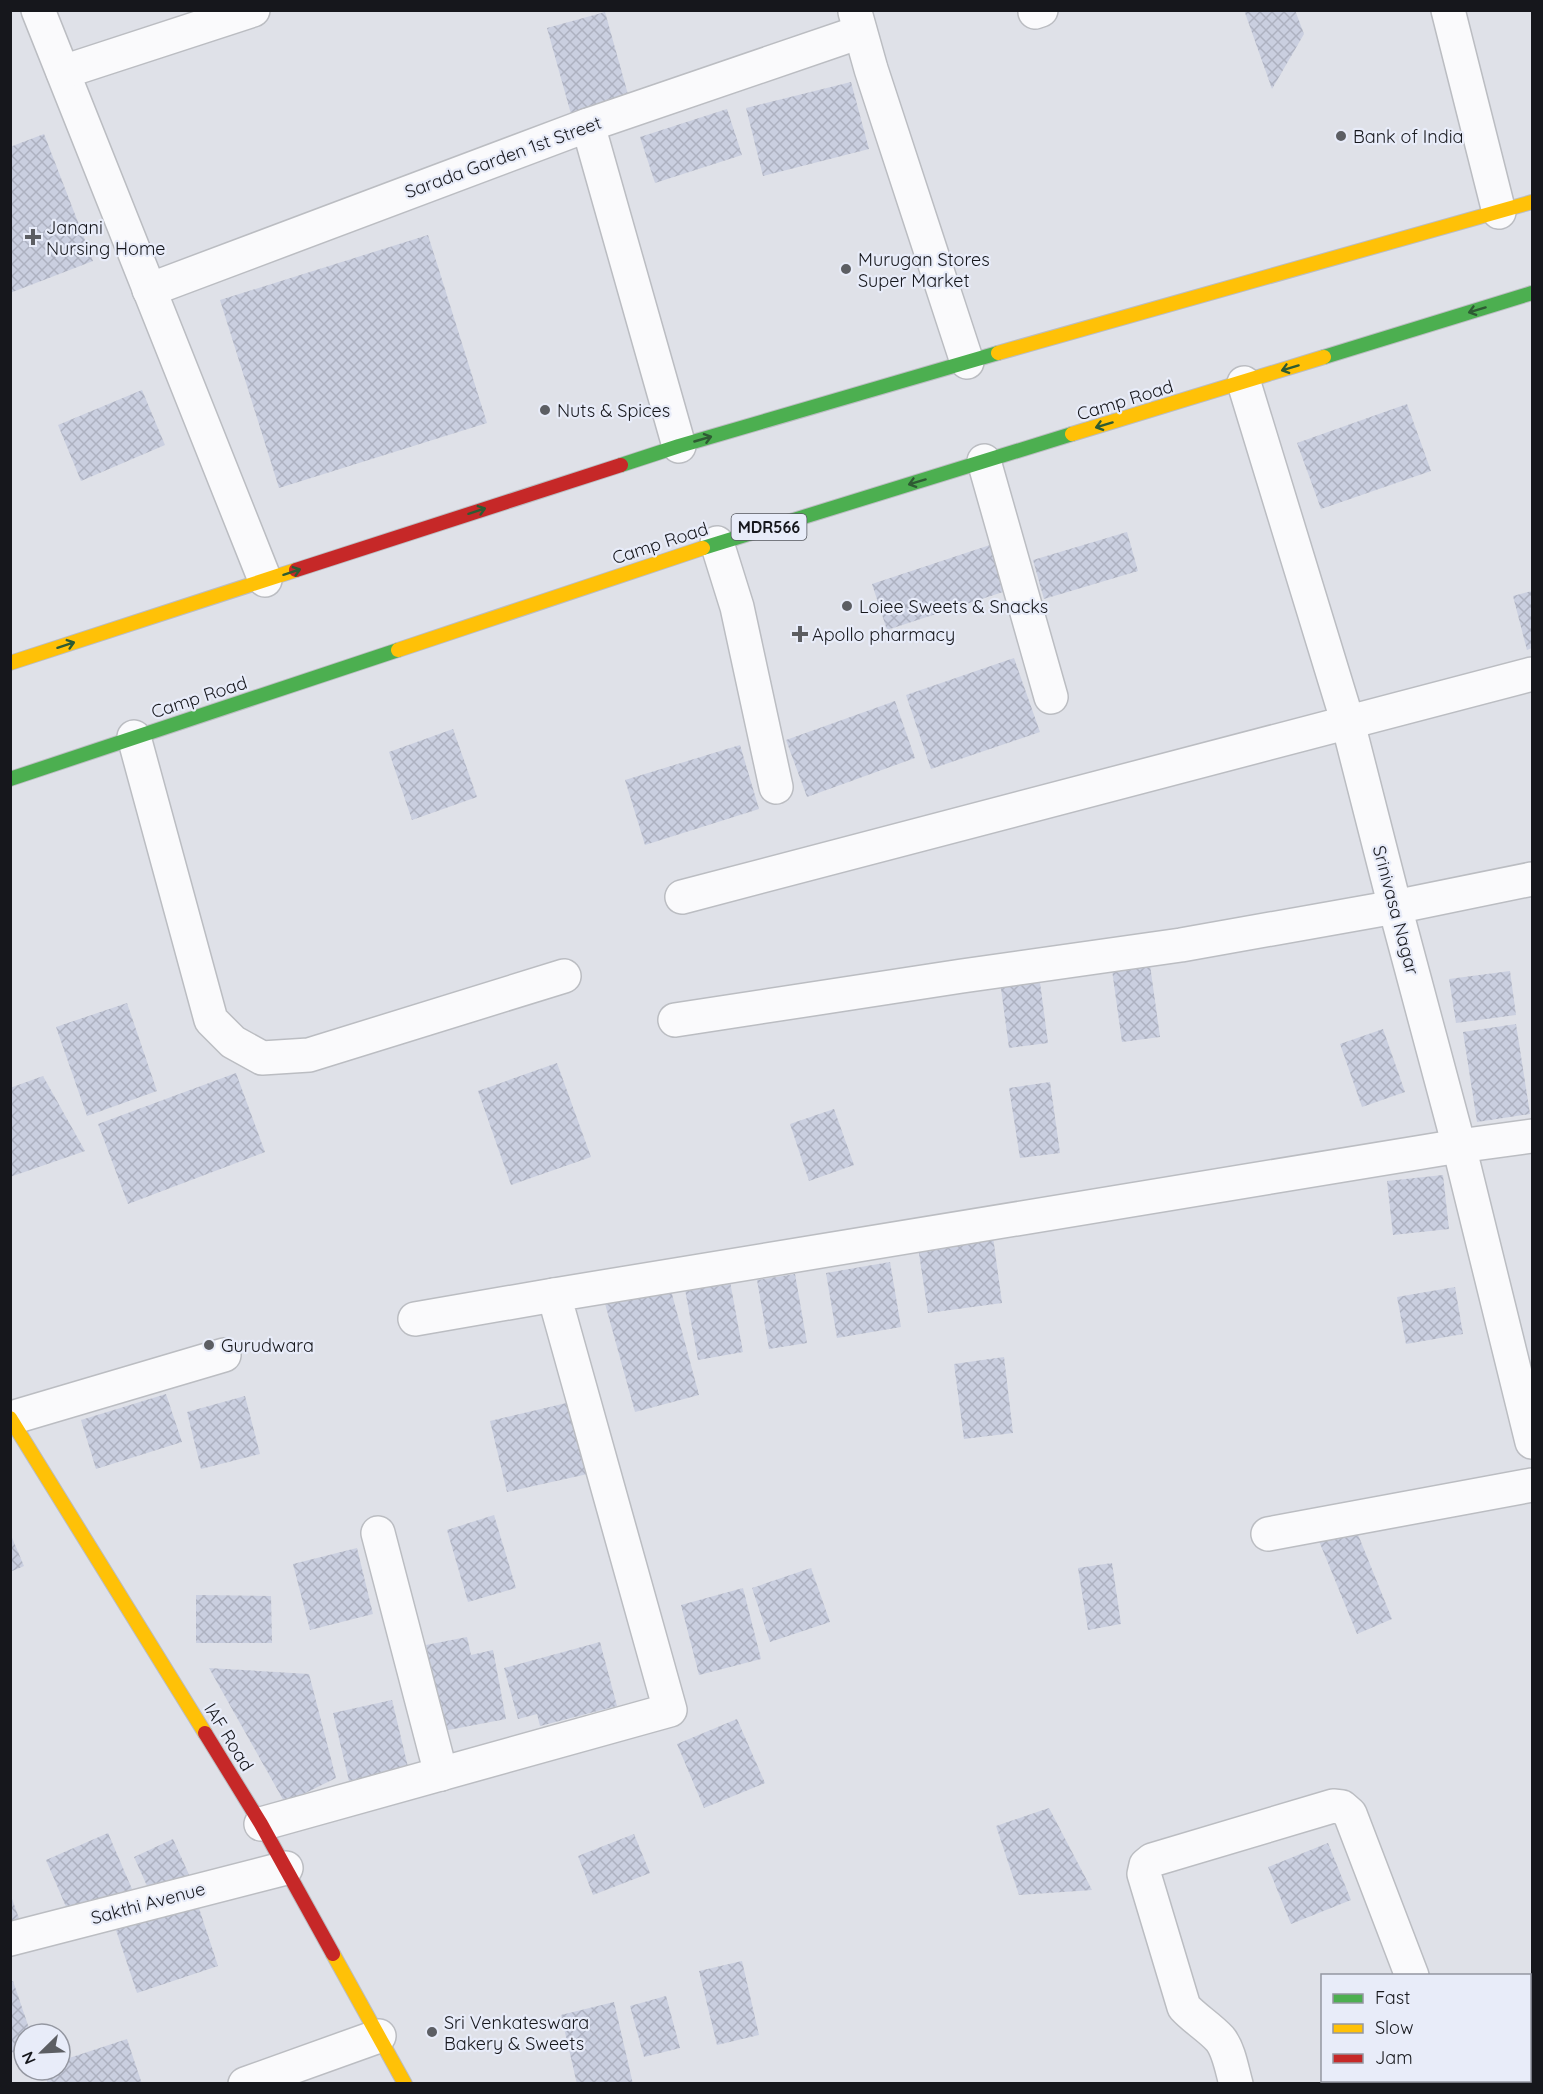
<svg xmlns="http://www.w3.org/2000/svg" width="1543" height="2094" font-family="Quicksand,sans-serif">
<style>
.building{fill:url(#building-cross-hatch)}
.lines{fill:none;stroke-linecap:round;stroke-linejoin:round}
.street-casing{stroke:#bbbdc2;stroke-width:36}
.fast-casing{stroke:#bbbdc2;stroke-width:16}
.slow-casing{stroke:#bbbdc2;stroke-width:16}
.jam-casing{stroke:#bbbdc2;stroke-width:16}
.street{stroke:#fafafc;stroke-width:33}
.fast{stroke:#4caf50;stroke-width:14}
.slow{stroke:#ffc107;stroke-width:14}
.jam{stroke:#c62828;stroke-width:14}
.oneway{stroke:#2e5b33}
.poi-dot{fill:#5c5e63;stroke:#e8ecf9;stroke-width:2}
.labels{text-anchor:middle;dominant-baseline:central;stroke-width:4.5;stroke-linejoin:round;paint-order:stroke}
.shield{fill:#e8ecf9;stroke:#55575e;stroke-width:1.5}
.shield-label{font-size:16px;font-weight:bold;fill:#16171c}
.poi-label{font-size:18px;fill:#16171c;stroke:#e8ecf9;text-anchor:start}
.street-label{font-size:18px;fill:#16171c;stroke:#e8ecf9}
</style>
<defs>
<pattern id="building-cross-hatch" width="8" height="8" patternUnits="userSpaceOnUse" patternTransform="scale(1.5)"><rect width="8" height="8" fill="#cacfe0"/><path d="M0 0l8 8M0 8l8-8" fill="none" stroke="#adb1c0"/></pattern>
</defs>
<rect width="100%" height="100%" fill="#dfe1e8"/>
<!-- building -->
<g class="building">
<polygon points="1244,10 1295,10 1304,34 1272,89"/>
<polygon points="605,12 629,98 571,114 547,28"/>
<polygon points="851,82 869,149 763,176 746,108"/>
<polygon points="727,109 742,155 655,183 640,137"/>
<polygon points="44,134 93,261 10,293 10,147"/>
<polygon points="428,235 487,423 279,488 220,300"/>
<polygon points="142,390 165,445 81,481 58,425"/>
<polygon points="1407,404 1431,471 1321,509 1297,443"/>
<polygon points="1127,532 1138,571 1044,599 1033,560"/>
<polygon points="990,545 1006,591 887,630 872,584"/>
<polygon points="1532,591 1532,648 1527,650 1513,596"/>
<polygon points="1014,658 1040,732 931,769 906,695"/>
<polygon points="895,701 915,758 807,797 786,740"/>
<polygon points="453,729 477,797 412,820 389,752"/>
<polygon points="740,745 759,809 645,845 625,780"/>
<polygon points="1150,965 1160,1037 1122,1042 1112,970"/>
<polygon points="1510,971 1516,1015 1456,1023 1449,979"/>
<polygon points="1039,975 1048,1043 1009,1048 1000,981"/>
<polygon points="127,1003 157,1091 87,1116 56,1027"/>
<polygon points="1516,1024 1530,1114 1477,1122 1463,1032"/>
<polygon points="1383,1029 1405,1092 1362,1107 1340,1044"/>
<polygon points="557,1063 591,1157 511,1185 478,1091"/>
<polygon points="236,1073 265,1152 128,1204 98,1124"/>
<polygon points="43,1076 85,1151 10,1177 10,1088"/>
<polygon points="1050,1082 1060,1153 1020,1158 1009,1088"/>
<polygon points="834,1109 854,1165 809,1181 790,1124"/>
<polygon points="1443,1175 1449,1229 1393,1235 1387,1181"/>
<polygon points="993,1237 1002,1303 928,1313 918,1247"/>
<polygon points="890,1262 901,1327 837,1338 826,1273"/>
<polygon points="795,1274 807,1343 769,1349 757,1280"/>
<polygon points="729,1276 743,1352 698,1360 684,1284"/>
<polygon points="669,1283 699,1395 635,1412 604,1300"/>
<polygon points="1455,1287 1463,1334 1406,1344 1397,1297"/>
<polygon points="1004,1357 1013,1433 964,1439 954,1364"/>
<polygon points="166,1394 182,1442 96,1469 81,1420"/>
<polygon points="245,1396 260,1454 201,1469 187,1412"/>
<polygon points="575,1401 592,1473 507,1492 490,1421"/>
<polygon points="494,1515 516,1588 468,1602 447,1530"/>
<polygon points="1355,1527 1392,1619 1357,1634 1319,1541"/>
<polygon points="10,1533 24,1566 10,1572"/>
<polygon points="357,1548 373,1614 310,1630 293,1564"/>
<polygon points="1112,1563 1121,1624 1088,1630 1078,1568"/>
<polygon points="811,1568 830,1622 770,1642 752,1588"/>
<polygon points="743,1588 761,1659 699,1675 681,1605"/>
<polygon points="196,1595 271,1596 272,1643 196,1643"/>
<polygon points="467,1637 471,1655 493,1650 506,1719 443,1731 426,1645"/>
<polygon points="600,1642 617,1706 540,1726 537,1714 518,1719 504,1668"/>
<polygon points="209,1668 309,1674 336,1778 285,1803"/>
<polygon points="392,1700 408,1767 349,1781 333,1713"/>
<polygon points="737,1719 765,1783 704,1808 677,1744"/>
<polygon points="1049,1808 1092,1890 1019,1895 996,1826"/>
<polygon points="108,1833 132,1889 70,1916 46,1860"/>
<polygon points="634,1834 650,1873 593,1895 578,1856"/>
<polygon points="173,1839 191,1879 152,1897 134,1857"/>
<polygon points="1328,1843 1351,1900 1291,1924 1268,1867"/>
<polygon points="10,1893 22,1927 10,1931"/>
<polygon points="197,1902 218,1966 137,1993 116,1930"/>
<polygon points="742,1961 759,2035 717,2045 699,1971"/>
<polygon points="13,1981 31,2034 24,2034 24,2049 10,2053 10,1982"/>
<polygon points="666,1996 680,2048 644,2057 630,2006"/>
<polygon points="614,2002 633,2084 577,2084 561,2015"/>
<polygon points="127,2039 142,2084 48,2084 43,2070 60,2070 60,2061"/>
</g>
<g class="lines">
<!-- street casing -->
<g class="street-casing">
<g id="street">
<polyline points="38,10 265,580"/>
<polyline points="1448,10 1499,212"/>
<polyline points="855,12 871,69 967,362"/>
<polyline points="1035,12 1041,10"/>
<polyline points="63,72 253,10"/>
<polyline points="588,125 679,446"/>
<polyline points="149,290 588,125 860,32"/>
<polyline points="1244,383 1348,723 1395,907 1459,1146 1532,1442"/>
<polyline points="984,461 1051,697"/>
<polyline points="717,543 737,607 776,787"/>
<polyline points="134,737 211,1020 233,1042 262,1058 309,1055 564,976"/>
<polyline points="682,897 1532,674"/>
<polyline points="675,1020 962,976 1181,945 1395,907 1532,879"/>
<polyline points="415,1319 554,1295"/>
<polyline points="11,1418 224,1355"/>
<polyline points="378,1533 441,1774"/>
<polyline points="1268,1534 1532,1485"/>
<polyline points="261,1824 670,1710 554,1295 1459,1146 1532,1136"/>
<polyline points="10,1939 286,1868"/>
<polyline points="1452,2080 1453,2084"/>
<polyline points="245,2084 379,2036"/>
<path d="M1236,2084C1232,2070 1229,2050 1220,2039C1209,2027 1195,2019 1184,2007L1144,1874L1146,1865L1152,1860L1333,1806L1342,1807L1350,1814L1412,1976"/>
</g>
</g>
<!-- fast casing -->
<g class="fast-casing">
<g id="fast">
<polyline points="1324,357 1532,293"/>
<polyline points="621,465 679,446 998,353"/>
<polyline points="703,548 1072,434"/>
<polyline points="10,779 398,650"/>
</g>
</g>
<!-- slow casing -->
<g class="slow-casing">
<g id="slow">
<polyline points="998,353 1532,202"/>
<polyline points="1072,434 1324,357"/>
<polyline points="398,650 703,548"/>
<polyline points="10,663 296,570"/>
<polyline points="10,1418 205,1733"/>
<polyline points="333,1954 405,2084"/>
</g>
</g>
<!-- jam casing -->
<g class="jam-casing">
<g id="jam">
<polyline points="296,570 621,465"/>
<polyline points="205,1733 261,1824 333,1954"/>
</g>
</g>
<!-- street -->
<use href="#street" class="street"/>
<!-- fast -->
<use href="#fast" class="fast"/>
<!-- slow -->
<use href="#slow" class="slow"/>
<!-- jam -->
<use href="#jam" class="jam"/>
</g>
<!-- one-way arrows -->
<defs><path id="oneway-shaft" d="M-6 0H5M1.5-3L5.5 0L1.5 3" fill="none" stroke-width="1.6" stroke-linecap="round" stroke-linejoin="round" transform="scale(1.5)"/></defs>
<g class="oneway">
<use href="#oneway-shaft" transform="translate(1477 310) rotate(163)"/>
<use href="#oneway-shaft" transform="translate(1290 368) rotate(163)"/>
<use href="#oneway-shaft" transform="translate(1104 425) rotate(163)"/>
<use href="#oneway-shaft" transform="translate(703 439) rotate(-16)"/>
<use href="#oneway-shaft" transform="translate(917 482) rotate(163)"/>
<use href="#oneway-shaft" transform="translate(477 511) rotate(-18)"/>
<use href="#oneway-shaft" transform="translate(292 572) rotate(-18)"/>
<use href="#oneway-shaft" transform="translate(66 645) rotate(-18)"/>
</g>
<!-- markers -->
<g class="poi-dot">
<circle cx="1341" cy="136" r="6"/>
<path d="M30 228h6v6h6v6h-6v6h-6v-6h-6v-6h6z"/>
<circle cx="846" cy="269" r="6"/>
<circle cx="545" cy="410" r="6"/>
<circle cx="847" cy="606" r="6"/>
<path d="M797 625h6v6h6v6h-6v6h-6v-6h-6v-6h6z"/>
<circle cx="209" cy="1345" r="6"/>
<circle cx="432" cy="2032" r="6"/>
</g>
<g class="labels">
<!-- shield labels -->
<rect class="shield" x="731.5" y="514" width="75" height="26" rx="4.5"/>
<g class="shield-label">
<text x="769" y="527">MDR566</text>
</g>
<!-- poi labels -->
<g class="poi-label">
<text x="1353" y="136">Bank of India</text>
<text x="46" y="227">Janani<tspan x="46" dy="21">Nursing Home</tspan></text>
<text x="858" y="259">Murugan Stores<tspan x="858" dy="21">Super Market</tspan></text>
<text x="557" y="410">Nuts &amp; Spices</text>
<text x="859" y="606">Loiee Sweets &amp; Snacks</text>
<text x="812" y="634">Apollo pharmacy</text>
<text x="221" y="1345">Gurudwara</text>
<text x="444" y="2022">Sri Venkateswara<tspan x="444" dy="21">Bakery &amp; Sweets</tspan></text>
</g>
<!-- street labels -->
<g class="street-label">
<text transform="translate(503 157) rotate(-20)">Sarada Garden 1st Street</text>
<text transform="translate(1125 400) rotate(-17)">Camp Road</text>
<text transform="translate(660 543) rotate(-18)">Camp Road</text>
<text transform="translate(199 697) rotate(-18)">Camp Road</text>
<text transform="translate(1396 910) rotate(75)">Srinivasa Nagar</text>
<text transform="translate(229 1737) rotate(58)">IAF Road</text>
<text transform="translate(148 1903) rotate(-15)">Sakthi Avenue</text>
</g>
</g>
<!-- border -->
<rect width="1543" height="2094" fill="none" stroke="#16171c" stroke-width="24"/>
<!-- legend -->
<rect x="1321" y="1974" width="210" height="108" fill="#e8ecf9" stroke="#9497a1" stroke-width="1.5"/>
<rect x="1333" y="1994" width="30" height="9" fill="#4caf50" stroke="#9497a1" stroke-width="1.5"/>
<text x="1375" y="2004" font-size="18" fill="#16171c">Fast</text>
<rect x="1333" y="2024" width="30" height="9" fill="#ffc107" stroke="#9497a1" stroke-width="1.5"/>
<text x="1375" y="2034" font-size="18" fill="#16171c">Slow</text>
<rect x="1333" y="2054" width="30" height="9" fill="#c62828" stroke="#9497a1" stroke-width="1.5"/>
<text x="1375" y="2064" font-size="18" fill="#16171c">Jam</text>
<!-- north arrow -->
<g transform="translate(42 2052) rotate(246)"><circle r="28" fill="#e8ecf9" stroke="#9497a1" stroke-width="1.5"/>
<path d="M0-4.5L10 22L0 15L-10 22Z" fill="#5c5e63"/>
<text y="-9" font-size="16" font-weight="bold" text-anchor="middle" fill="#16171c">N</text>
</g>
</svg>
